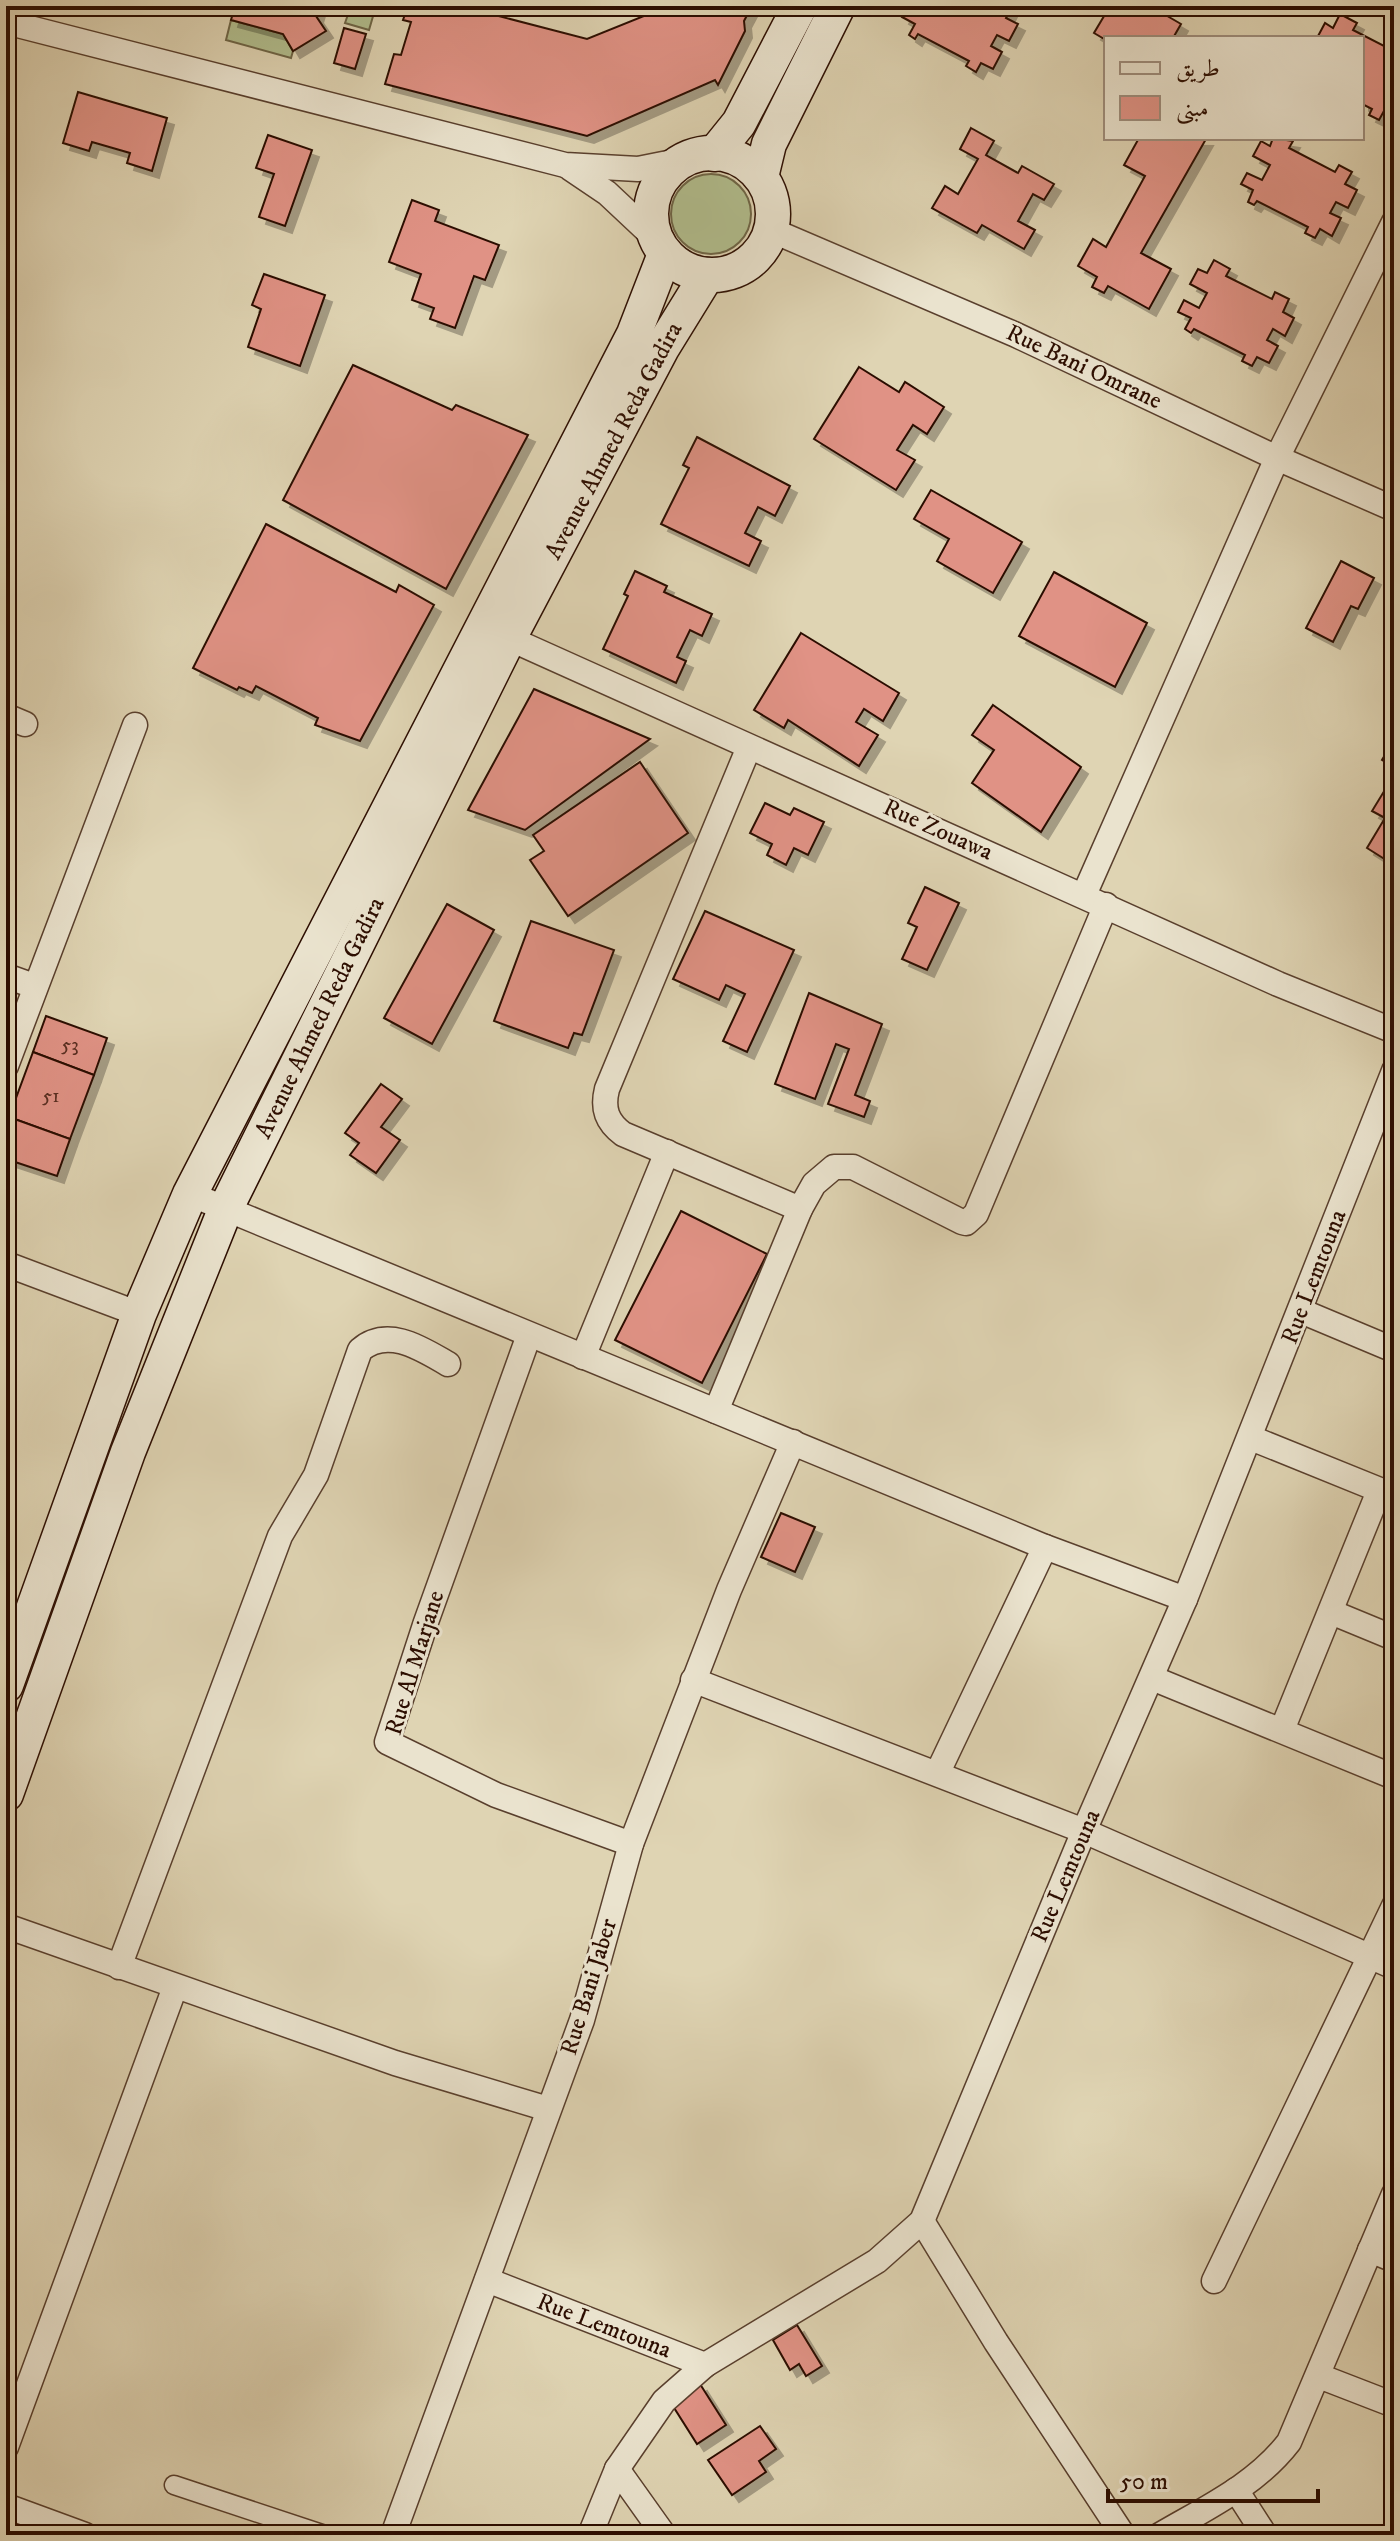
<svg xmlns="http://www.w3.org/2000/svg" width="1400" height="2541" font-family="'IM FELL DW Pica',Amiri,serif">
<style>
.green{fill:#b1bd8d;stroke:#6e6546;stroke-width:2}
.building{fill:#e09285;stroke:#2c0d00;stroke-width:2;filter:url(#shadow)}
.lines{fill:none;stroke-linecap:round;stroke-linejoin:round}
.pedestrian-casing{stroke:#593f2d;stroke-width:21}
.minor-casing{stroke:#593f2d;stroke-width:27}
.secondary-casing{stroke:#2c0d00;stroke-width:37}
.pedestrian{stroke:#eae3ce;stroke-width:18}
.minor{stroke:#eae3ce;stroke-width:24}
.secondary{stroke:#eae3ce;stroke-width:34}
.labels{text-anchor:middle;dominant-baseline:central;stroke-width:6;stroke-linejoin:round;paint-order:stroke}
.number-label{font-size:20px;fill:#592e21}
.street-label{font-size:24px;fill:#2c0d00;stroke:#eae3ce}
</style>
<defs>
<filter id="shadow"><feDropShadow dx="7" dy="7" stdDeviation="0" flood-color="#0004"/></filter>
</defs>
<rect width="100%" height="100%" fill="#dfd4b3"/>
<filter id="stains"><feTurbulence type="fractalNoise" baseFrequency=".0025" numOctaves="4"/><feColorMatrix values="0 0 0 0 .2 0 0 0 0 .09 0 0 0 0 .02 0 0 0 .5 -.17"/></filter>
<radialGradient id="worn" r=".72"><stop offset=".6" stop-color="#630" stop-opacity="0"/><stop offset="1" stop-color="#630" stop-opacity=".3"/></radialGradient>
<!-- green -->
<g class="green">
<polygon points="351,6 376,6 369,30 345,23"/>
<polygon points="231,20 283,34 293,51 291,58 226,40"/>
<circle cx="711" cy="214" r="40"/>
</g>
<!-- building -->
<g class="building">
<polygon points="235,6 319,6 316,16 326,31 293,51 283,34 231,20"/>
<polygon points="408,6 460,6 587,39 649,14 654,6 752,6 744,21 745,31 718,85 715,80 587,136 385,84 394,54 401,55 411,22 403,20"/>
<polygon points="908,6 923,14 927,6 1012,6 1006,18 1018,24 1009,41 997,35 991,46 1002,52 993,69 981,63 976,72 966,66 969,61 918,34 915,39 909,35 915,24 902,17"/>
<polygon points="1110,6 1150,6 1181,24 1173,38 1106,40 1094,33"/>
<polygon points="1340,14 1357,23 1353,30 1394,51 1394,117 1384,111 1379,120 1369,115 1372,109 1362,104 1362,38 1317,38 1325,23 1333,28"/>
<polygon points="344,28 366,34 355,69 334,63"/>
<polygon points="78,92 167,118 152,171 127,163 130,153 92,142 89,151 63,143"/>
<polygon points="971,128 994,141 986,155 1018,173 1022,166 1054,184 1044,200 1033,194 1018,221 1035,230 1024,249 982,225 977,233 932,208 945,186 958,194 978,159 960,149"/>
<polygon points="268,135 312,150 285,226 259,217 274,174 256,168"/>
<polygon points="1139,138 1206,139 1141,253 1171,269 1149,309 1108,286 1104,293 1092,287 1097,277 1078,266 1093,239 1106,247 1145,176 1124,165"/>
<polygon points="1273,138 1293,141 1289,148 1335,172 1339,165 1352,172 1345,184 1357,190 1348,208 1336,202 1330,213 1341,218 1332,236 1320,229 1315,238 1305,233 1308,227 1257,201 1254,205 1248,202 1253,190 1241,184 1247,173 1262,180 1270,165 1253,156 1261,141 1270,146"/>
<polygon points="412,200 439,210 435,221 499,245 485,280 474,276 455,328 430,319 434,308 412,300 421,274 389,262"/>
<polygon points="1214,260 1230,269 1226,276 1272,299 1275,292 1289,299 1283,312 1294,318 1285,336 1273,329 1267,340 1278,346 1269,363 1257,357 1252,366 1242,361 1245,355 1194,329 1191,333 1185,329 1191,318 1178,312 1184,300 1199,308 1207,293 1190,284 1198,269 1207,273"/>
<polygon points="264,274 325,295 300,366 248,347 261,309 252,305"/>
<polygon points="353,365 452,410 456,405 528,435 446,589 283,500"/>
<polygon points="859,367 899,392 905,382 944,407 927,434 913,425 897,450 915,460 896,490 814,439"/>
<polygon points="697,437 790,486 775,516 758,507 745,533 761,541 749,566 661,524 689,468 683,465"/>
<polygon points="931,490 1022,542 993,593 937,561 949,539 914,519"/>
<polygon points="266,524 396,592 399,585 434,605 360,741 315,725 318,718 256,686 252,693 239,687 237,690 193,668"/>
<polygon points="1341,561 1374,578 1358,609 1351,606 1333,642 1306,628"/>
<polygon points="635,571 667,586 664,592 712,614 702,636 690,630 677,657 686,661 676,683 603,649 628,596 624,594"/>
<polygon points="1054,572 1147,623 1115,687 1019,636"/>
<polygon points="801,633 899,693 883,721 864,709 856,722 878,735 859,766 788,720 784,728 754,710"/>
<polygon points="534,689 650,739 525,830 468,810"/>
<polygon points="993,705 1081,767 1041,832 972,783 994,750 972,735"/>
<polygon points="1394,740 1394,767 1382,760"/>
<polygon points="640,762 688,833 568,916 530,860 544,851 533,835"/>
<polygon points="1394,775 1394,865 1367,848 1385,818 1372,811"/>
<polygon points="765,803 790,815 794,808 824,822 808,855 794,848 786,865 767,855 772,844 750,833"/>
<polygon points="925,887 959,903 927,970 902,959 917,927 908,923"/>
<polygon points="447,904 494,930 432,1044 384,1018"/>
<polygon points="705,911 794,950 747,1052 723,1041 745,994 726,985 719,1000 673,979"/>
<polygon points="531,921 614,950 582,1035 574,1033 568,1048 494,1021"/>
<polygon points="809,993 882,1024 855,1095 870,1101 864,1117 828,1104 849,1049 836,1044 815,1099 775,1084"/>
<polygon points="46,1016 107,1038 94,1075 33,1052"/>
<polygon points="33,1052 94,1075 70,1139 9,1117"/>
<polygon points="381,1084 402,1099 381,1127 400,1140 376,1173 350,1155 359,1143 345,1133"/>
<polygon points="9,1117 70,1139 57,1176 6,1159"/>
<polygon points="681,1211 767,1254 702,1383 615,1340"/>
<polygon points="781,1513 815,1527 795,1572 761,1557"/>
<polygon points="797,2325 822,2366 806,2376 799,2364 790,2370 773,2340"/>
<polygon points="700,2384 726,2425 697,2444 671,2403"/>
<polygon points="760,2426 776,2449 759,2461 766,2472 732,2495 708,2460"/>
</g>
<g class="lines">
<!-- pedestrian casing -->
<g class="pedestrian-casing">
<polyline id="pedestrian" points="174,2485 325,2535"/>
</g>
<!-- minor casing -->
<g class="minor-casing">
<g id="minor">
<polyline points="6,22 565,165 638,169 683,160"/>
<polyline points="570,168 607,193 656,239"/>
<polyline points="771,230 1014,334 1277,458 1394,509"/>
<polyline points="497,633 1278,984 1394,1031"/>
<polyline points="6,716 25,724"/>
<path d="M749,747L607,1089C602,1109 607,1122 623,1134L800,1209"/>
<polyline points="1084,895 1277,458 1394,222"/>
<polyline points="6,976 34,986"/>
<polyline points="6,1066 135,725"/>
<polyline points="190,1194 1045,1547 1185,1599"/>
<polyline points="6,1264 139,1314"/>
<polyline points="1301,1311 1394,1350"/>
<polyline points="529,1335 426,1622 387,1742 496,1795 631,1844"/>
<polyline points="583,1357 667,1152"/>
<polyline points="716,1411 800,1209 814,1184 834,1167 853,1167 962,1222 966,1223 976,1214 1106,905"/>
<polyline points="1251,1438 1392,1495"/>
<polyline points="1331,1612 1394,1638"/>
<polyline points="1152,1678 1394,1777"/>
<polyline points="693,1680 1084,1831 1394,1967"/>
<polyline points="1282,1730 1379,1491"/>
<polyline points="938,1772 1045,1547"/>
<polyline points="6,1926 395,2063 548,2109"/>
<path d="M119,1967L280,1536L316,1475L360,1350C388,1326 422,1349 448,1364"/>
<polyline points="922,2221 996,2342 1123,2535"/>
<polyline points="1370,2250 1394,2260"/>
<polyline points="487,2280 705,2365"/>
<polyline points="1214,2281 1394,1906"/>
<polyline points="1319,2376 1394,2405"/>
<polyline points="6,2447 175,1987"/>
<polyline points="617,2469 664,2535"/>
<polyline points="1236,2490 1265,2535"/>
<polyline points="6,2506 85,2535"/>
<polyline points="393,2535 582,2020 631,1844 729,1590 793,1442"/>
<polyline points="590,2535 617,2469 664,2401 705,2365 877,2261 922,2221 1084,1831 1185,1599 1394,1071"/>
<path d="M1160,2535C1206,2508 1256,2485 1289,2442L1394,2194"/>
</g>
</g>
<!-- secondary casing -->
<g class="secondary-casing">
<g id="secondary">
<circle cx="712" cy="214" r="61"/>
<polyline points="714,154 739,123 800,6"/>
<polyline points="761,177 769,144 838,6"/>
<polyline points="6,1685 139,1314 190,1194 634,334 665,254"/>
<polyline points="6,1794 128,1452 225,1210 509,638 662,348 707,275"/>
</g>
</g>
<!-- pedestrian -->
<use href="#pedestrian" class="pedestrian"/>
<!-- minor -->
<use href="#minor" class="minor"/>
<!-- secondary -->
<use href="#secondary" class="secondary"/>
</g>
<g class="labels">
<!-- number labels -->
<g class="number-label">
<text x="70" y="1045">53</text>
<text x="51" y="1096">51</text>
</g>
<!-- street labels -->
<g class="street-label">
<text transform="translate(1084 367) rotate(25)">Rue Bani Omrane</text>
<text transform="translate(614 441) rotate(-62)">Avenue Ahmed Reda Gadira</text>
<text transform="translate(938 830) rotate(24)">Rue Zouawa</text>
<text transform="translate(320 1018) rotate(-64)">Avenue Ahmed Reda Gadira</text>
<text transform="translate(1314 1277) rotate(-69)">Rue Lemtouna</text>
<text transform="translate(415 1663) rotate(-73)">Rue Al Marjane</text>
<text transform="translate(1066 1876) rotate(-67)">Rue Lemtouna</text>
<text transform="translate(589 1987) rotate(-73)">Rue Bani Jaber</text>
<text transform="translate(604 2326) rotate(21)">Rue Lemtouna</text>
</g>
</g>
<!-- margin -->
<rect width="1400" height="2541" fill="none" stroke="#dfd4b3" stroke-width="32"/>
<rect x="8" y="8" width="1384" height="2525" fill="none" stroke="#2c0d00" stroke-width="4"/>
<rect x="16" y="16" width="1368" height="2509" fill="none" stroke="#2c0d00" stroke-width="2"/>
<!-- legend -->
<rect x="1104" y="36" width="260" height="104" fill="#eae3ce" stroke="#9e8d7c" stroke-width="2"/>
<rect x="1120" y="62" width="40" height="12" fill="#eae3ce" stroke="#9e8d7c" stroke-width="2"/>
<text x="1176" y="76" font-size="24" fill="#2c0d00">طريق</text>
<rect x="1120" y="96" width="40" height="24" fill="#e09285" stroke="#9e8d7c" stroke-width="2"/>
<text x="1176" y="116" font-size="24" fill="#2c0d00">مبنى</text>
<!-- scale -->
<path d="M1108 2489v12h210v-12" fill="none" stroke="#2c0d00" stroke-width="4"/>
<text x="1120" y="2489" font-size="24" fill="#2c0d00" stroke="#eae3ce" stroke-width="6" paint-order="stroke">50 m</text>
<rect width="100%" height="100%" filter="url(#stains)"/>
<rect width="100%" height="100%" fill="url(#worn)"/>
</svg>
